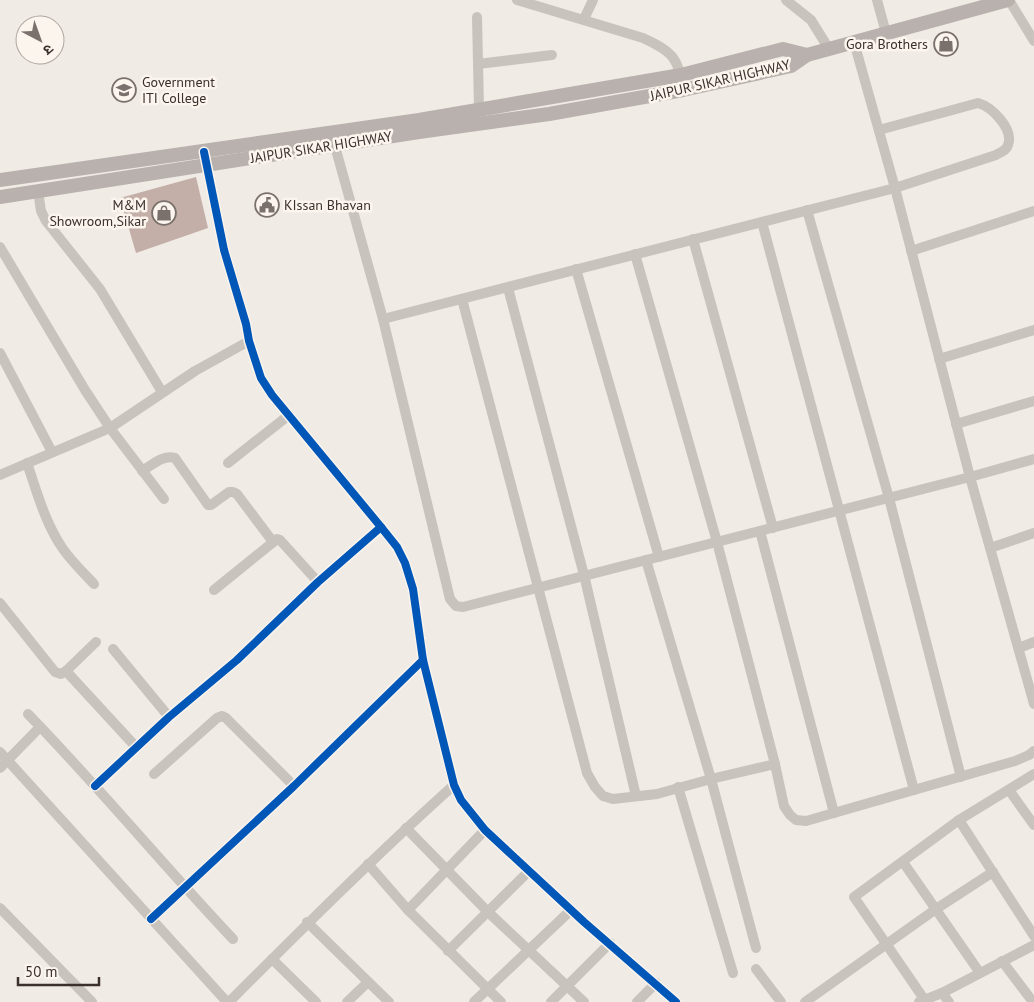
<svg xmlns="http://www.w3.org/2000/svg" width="1034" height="1002" font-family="'PT Sans','Noto Sans Devanagari',sans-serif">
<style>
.building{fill:#c3afa7}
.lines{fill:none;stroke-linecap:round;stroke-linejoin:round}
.minor{stroke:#c9c3be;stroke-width:10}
.major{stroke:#b8b1ad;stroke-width:14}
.cycleway-casing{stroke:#fbf5ee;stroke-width:11}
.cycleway{stroke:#0057b8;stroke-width:8}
.labels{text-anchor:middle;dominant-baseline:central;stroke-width:5;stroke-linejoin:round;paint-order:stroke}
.poi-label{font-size:14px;fill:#3b302b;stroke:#fbf5ee;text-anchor:end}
.street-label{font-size:14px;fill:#3b302b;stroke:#fbf5ee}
</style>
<rect width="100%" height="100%" fill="#f0ebe5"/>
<!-- building -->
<polygon class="building" points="196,177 208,228 136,253 120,198"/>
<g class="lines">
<!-- minor -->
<g class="minor">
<path d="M517,0L643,38C671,51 679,57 683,90"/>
<polyline points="786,0 811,20 829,49"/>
<polyline points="877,0 886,33"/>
<polyline points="1009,0 1034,41"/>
<polyline points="477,17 479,109"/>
<polyline points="584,19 593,0"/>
<polyline points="854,42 895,188 970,477 1034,704"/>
<polyline points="478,64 552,55"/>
<polyline points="333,139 383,319 450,599 456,606 463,607 970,477 1034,459"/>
<polyline points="205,158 224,250 246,324 249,341 261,378 272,395 381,527 397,547 405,563 413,589 423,660 454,785 461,800 485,830 584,922 676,1002"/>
<polyline points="38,191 41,211 46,221 100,289 162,392"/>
<polyline points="807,210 889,498 961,777"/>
<polyline points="762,222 914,790"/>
<polyline points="693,239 773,528"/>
<polyline points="0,247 85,390 110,428 164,499"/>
<polyline points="911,251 1034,211"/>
<polyline points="635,254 717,542 775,764 784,806 790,815 796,820 806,821 1015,761 1029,755 1034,751"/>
<polyline points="576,269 659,557"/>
<polyline points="508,288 584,575 636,796"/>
<polyline points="462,299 587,773 595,787 603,796 613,799 657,794 711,779 775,764"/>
<path d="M383,319L895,188L996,155C1001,152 1007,150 1008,145C1014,129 992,107 978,103L879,130"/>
<polyline points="0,353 52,452"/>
<polyline points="939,359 1034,330"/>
<polyline points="956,424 1034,401"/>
<path d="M27,463C37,492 45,523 63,549C72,562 84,573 94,584"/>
<polyline points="228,463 289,415"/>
<path d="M142,471C152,465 164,454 175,458L208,505H211L229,492H233L237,494L273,542"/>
<polyline points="0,475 110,428 195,371 249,341"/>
<polyline points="760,531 834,813"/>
<polyline points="990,548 1034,533"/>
<polyline points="646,560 711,779 756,948"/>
<polyline points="214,590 277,539 280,540 318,582"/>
<polyline points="0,603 55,672 61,674 66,671 96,642"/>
<polyline points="1019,648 1034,642"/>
<polyline points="113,649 169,717"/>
<polyline points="66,671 136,747"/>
<path d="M28,714C99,787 163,865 233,939"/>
<polyline points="0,752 227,1002"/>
<polyline points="0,768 40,727"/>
<polyline points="154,774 217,718 222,716 226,718 294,786"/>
<polyline points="95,786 169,717 237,660 318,582 381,527"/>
<polyline points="678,787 733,973"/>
<polyline points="1009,790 1034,825"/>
<polyline points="959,820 1034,936"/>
<polyline points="406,828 488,912 584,1002"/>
<polyline points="485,830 408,910 501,1002"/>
<polyline points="903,862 980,973"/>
<polyline points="368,864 408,910"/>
<polyline points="0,908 92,1002"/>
<polyline points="151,919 294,786 423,660"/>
<polyline points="307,922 389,1002"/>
<polyline points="448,951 529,871"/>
<polyline points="272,959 316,1002"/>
<polyline points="1002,961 1033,1002"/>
<polyline points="756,969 781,1002"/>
<polyline points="942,993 949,1002"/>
<polyline points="924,999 854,897 959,820 1034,774"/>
<path d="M229,1002C303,928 376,855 454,785"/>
<polyline points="347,1002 368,982"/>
<polyline points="474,1002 571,910"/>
<polyline points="551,1002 610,943"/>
<polyline points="637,1002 656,983"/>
<polyline points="805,1002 936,909 993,872"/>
<polyline points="919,1002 942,993 1034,945"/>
</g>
<!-- major -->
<g class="major">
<polyline points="0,180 419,120 681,75 783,49 807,55"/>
<polyline points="0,197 419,132 549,114 683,90 791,66 807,55 1008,0"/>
</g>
<!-- cycleway casing -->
<g class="cycleway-casing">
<g id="cycleway">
<polyline points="204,152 224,250 246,324 249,341 261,378 272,395 381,527 397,547 405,563 413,589 423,660 454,785 461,800 485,830 584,922 676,1002"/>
<polyline points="95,786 169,717 237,660 318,582 381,527"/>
<polyline points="151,919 294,786 423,660"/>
</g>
</g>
<!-- cycleway -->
<use href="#cycleway" class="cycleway"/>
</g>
<!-- icons -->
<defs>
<g id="shop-ring" transform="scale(1.25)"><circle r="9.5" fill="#fbf5ee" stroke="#7a716c" stroke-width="1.5"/><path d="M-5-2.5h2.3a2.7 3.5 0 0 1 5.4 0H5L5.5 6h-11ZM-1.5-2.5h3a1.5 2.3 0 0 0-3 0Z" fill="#7a716c"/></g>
<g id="university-ring" transform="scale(1.25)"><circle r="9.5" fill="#fbf5ee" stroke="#7a716c" stroke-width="1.5"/><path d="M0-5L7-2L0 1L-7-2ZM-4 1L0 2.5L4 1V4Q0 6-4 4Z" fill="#7a716c"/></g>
<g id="civic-ring" transform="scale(1.25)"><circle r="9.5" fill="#fbf5ee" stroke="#7a716c" stroke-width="1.5"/><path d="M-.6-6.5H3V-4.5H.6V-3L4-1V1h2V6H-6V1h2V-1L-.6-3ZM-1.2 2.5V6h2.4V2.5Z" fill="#7a716c"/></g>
</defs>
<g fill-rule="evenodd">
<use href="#shop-ring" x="946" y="44"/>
<use href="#university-ring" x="124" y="90"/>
<use href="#civic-ring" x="267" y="205"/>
<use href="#shop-ring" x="164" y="213"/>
</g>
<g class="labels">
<!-- poi labels -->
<g class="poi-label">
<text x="928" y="44">Gora Brothers</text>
<text x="142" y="82" text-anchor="start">Government<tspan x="142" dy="16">ITI College</tspan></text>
<text x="146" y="205">M&amp;M<tspan x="146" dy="16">Showroom,Sikar</tspan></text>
<text x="284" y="205" text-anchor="start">KIssan Bhavan</text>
</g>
<!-- street labels -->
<g class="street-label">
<text transform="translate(720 80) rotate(-13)">JAIPUR SIKAR HIGHWAY</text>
<text transform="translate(321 147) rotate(-9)">JAIPUR SIKAR HIGHWAY</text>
</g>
</g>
<!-- north arrow -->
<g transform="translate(40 40) rotate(139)"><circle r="24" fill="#fbf5ee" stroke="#aea6a0"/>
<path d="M0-4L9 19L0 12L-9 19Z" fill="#7a716c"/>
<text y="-8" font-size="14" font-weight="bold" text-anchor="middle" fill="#3b302b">उ</text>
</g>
<!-- scale -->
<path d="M18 977v8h81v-8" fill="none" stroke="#3b302b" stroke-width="2.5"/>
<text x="25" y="977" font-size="15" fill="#3b302b" stroke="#fbf5ee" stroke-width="4" paint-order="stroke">50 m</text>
</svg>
